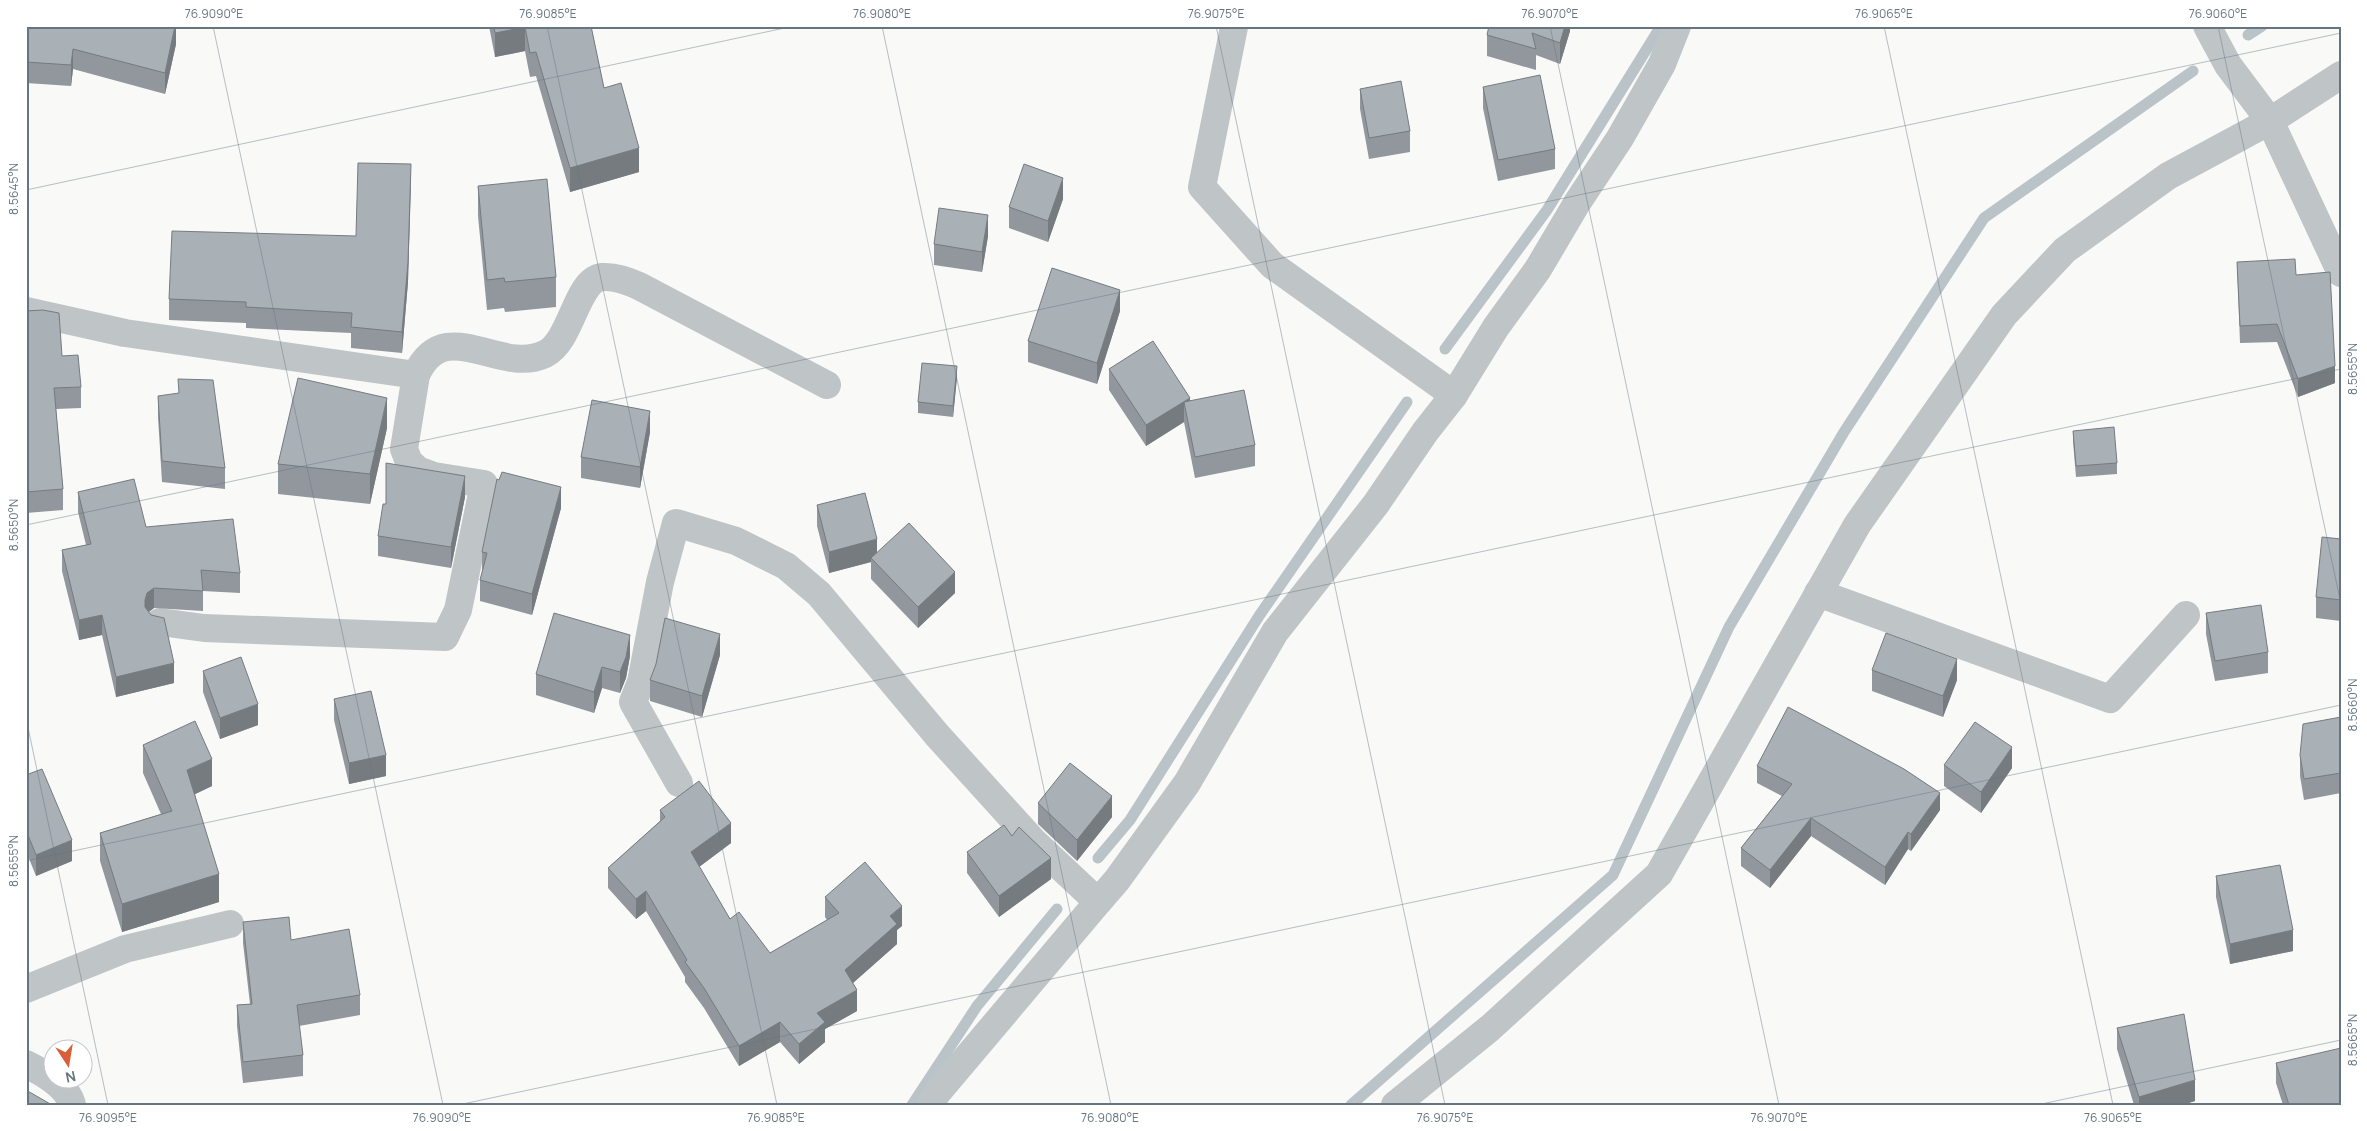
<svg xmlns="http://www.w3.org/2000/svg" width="2367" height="1131" font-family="Manrope,sans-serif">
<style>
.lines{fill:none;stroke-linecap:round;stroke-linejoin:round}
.stream{stroke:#bac4c8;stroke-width:11}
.minor{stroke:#bfc4c7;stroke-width:28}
.wall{fill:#91979d}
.shaded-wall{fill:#767b7f}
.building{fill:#a9b0b6;stroke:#767b7f}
.ticks{fill:none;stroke:#667580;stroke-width:1;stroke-opacity:0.45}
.neatline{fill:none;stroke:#667580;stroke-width:2}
.ticks-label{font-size:12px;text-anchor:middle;fill:#667580}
</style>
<rect width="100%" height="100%" fill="#f9f9f8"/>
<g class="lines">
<!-- stream -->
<g class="stream">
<polyline points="2248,35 2262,26"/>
<polyline points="1445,349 1547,210 1661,26"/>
<polyline points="1098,858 1130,820 1259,616 1407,402"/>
<polyline points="912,1105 977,1006 1057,909"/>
<polyline points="1351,1105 1613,875 1729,627 1844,432 1984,218 2193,71"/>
</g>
<!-- minor -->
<g class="minor">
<polyline points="2207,26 2228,65 2270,121 2341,273"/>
<polyline points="1234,27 1202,187 1272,265 1454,395"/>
<polyline points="26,311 125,333 416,375 404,449 409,462 418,470 434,476 484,484 458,610 445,637 204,628 160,622"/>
<path d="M416,375C445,312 499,376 545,354C572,341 576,280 602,277C615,276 627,281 639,286L827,385"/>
<polyline points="1818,593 2110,699 2186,615"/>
<polyline points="679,783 633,702 641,682 660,582 676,523 736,541 786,566 819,594 937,735 1033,841 1098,902 1117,880 1187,783 1275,632 1376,504 1425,432 1454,395 1496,327 1538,269 1577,203 1620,138 1662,64 1677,26"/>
<polyline points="26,989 125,949 230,924"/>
<path d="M26,1064C42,1072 68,1086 72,1105"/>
<polyline points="930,1105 937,1093 1098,902"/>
<polyline points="1395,1105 1490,1028 1659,874 1857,525 2004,315 2065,250 2168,176 2270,121 2341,75"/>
</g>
</g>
<!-- wall -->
<g class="wall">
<polygon points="26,26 176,26 176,44 165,94 73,69 71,86 26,83"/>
<polygon points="489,26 591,26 604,88 639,172 570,192 536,76 530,77 525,51 495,57"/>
<polygon points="1570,26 1570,31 1560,64 1536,55 1536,70 1487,56 1487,35"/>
<polygon points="1483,87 1555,149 1555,169 1498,181 1483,108"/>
<polygon points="1360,89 1410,131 1410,152 1369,159 1360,109"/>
<polygon points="411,185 408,282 402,353 351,348 351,333 246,328 246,323 169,320 169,299 356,236"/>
<polygon points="478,186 556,277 556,307 505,312 504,308 487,310 478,216"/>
<polygon points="1063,199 1048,242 1009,228 1009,207"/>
<polygon points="988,236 982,272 934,265 934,244"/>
<polygon points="2237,262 2296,275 2335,383 2298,397 2277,342 2240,343"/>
<polygon points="26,311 62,356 81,387 81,408 56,409 63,489 63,510 26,513"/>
<polygon points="1120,311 1097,384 1028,362 1028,341"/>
<polygon points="1109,369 1190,401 1255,445 1255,466 1195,478 1184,422 1146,446 1109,390"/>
<polygon points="957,377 953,417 918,413 918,402"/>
<polygon points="158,396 225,468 225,489 162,482 158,417"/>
<polygon points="387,428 370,504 278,494 278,464"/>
<polygon points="2073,431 2117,463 2117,474 2076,477 2073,441"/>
<polygon points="650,432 640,488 581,478 581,457"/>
<polygon points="78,492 146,527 240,573 240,593 203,591 203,611 154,608 149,612 174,683 116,697 102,635 79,640 62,571 62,550 86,545 78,512"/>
<polygon points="465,497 451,568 378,556 378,536"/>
<polygon points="817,505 877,552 955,593 918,628 871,579 871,562 829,573 817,526"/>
<polygon points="561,508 532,615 480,601 480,580 482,573 482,552"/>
<polygon points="2341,539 2341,621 2316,618 2316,597"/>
<polygon points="2206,613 2268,652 2268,673 2215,681 2206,634"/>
<polygon points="720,655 702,717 650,701 650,680"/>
<polygon points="630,656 626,678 620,693 602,688 594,713 536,695 536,674"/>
<polygon points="1872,670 1957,680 1943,717 1872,691"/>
<polygon points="203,671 258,725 220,739 203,692"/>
<polygon points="334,699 386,776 349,784 334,720"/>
<polygon points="2341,717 2341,793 2304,800 2300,776 2300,755"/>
<polygon points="143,745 212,786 195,794 219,902 122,932 100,861 100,833 161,814 143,773"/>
<polygon points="1944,765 2012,768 1981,813 1944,786"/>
<polygon points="1757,766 1940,810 1911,851 1908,849 1885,885 1811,836 1770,888 1741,866 1741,848 1782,796 1757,783"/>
<polygon points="26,775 72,861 36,876 26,851"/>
<polygon points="1038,803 1112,817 1077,861 1038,824"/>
<polygon points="660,810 731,843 699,867 730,919 770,953 827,920 825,917 825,897 902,926 897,930 897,944 853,983 857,1011 825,1029 825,1042 799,1064 780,1042 739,1066 704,1008 685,982 685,977 646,911 636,919 608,888 608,868 660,821"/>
<polygon points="1012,836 1051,879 999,917 967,873 967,852"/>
<polygon points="2216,876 2293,951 2230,964 2216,897"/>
<polygon points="243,922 291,940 360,995 360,1015 299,1026 303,1055 303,1076 243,1083 237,1026 237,1005 250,1004 243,943"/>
<polygon points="2117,1028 2195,1101 2182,1105 2134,1105 2117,1049"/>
<polygon points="2276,1063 2341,1105 2283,1105 2276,1083"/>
</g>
<!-- shaded-wall -->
<g class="shaded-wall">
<polygon points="175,26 176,26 176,44 165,94 165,73"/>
<polygon points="1565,26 1570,26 1570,31 1560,64 1560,43"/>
<polygon points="525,27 525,51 495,57 495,33"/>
<polygon points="73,49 73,69 71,86 71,65"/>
<polygon points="639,148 639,172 570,192 570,168"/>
<polygon points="411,164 408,282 402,353 402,332"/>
<polygon points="1063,178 1063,199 1048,242 1048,221"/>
<polygon points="988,215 988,236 982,272 982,252"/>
<polygon points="1120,290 1120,311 1097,384 1097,363"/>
<polygon points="957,366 957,377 953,417 953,406"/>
<polygon points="2335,366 2335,383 2298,397 2298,379"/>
<polygon points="387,398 387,428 370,504 370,474"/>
<polygon points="1190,398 1190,419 1184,402 1184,422 1146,446 1146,425"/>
<polygon points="650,411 650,432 640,488 640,467"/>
<polygon points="465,476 465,497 451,568 451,547"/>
<polygon points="561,487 561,508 532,615 532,594"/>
<polygon points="877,539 877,560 871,558 871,562 829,573 829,552"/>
<polygon points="955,572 955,593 918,628 918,607"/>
<polygon points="154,588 154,608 147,613 145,620 145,600 147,593"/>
<polygon points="102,615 102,635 79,640 79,620"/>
<polygon points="720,634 720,655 702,717 702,696"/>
<polygon points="630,635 630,656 626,678 620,693 620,672"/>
<polygon points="1957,659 1957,680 1943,717 1943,696"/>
<polygon points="174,663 174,683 116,697 116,677"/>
<polygon points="602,667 602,688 594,713 594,692"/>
<polygon points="258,704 258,725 220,739 220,718"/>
<polygon points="2012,747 2012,768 1981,813 1981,792"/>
<polygon points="386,755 386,776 349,784 349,763"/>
<polygon points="212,759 212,786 187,798 187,770"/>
<polygon points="1940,793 1940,810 1911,851 1911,834"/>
<polygon points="1112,796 1112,817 1077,861 1077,840"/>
<polygon points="1811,818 1811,836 1770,888 1770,870"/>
<polygon points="731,823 731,843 691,873 691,852"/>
<polygon points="1908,832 1908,849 1885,885 1885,867"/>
<polygon points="72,840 72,861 36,876 36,855"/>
<polygon points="1051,858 1051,879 999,917 999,896"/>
<polygon points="219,874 219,902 122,932 122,904"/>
<polygon points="646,891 646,911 636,919 636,899"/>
<polygon points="902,906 902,926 897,930 897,944 845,990 845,970 890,916"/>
<polygon points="2293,930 2293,951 2230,964 2230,944"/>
<polygon points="857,990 857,1011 825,1029 825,1042 799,1064 799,1044 817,1013"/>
<polygon points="780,1022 780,1042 739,1066 739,1046"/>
<polygon points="2195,1080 2195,1101 2182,1105 2139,1105 2139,1097"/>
</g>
<!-- building -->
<g class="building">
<polygon points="26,26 175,26 165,73 73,49 71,65 26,62"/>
<polygon points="494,26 591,26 604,88 621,83 639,148 570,168 536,52 530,53 525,27 495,33"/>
<polygon points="1489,26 1565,26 1560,43 1532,33 1536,49 1487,35"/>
<polygon points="1540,75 1555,149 1498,160 1483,87"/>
<polygon points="1401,81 1410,131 1369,138 1360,89"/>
<polygon points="358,163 411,164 408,262 402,332 351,327 352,313 246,307 246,302 169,299 172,231 356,236"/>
<polygon points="1024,164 1063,178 1048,221 1009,207"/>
<polygon points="547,179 556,277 505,282 504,278 487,280 478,186"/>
<polygon points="939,208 988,215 982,252 934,244"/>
<polygon points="2295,259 2296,275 2330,272 2335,366 2298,379 2277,324 2240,326 2237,262"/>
<polygon points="1052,268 1120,290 1097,363 1028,341"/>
<polygon points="43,310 59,313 62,356 78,355 81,387 54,388 63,489 26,492 26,311"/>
<polygon points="1153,341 1190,398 1146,425 1109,369"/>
<polygon points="922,363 957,366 953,406 918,402"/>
<polygon points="298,378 387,398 370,474 278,464"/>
<polygon points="178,379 213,380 225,468 162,461 158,396 179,393"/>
<polygon points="1244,390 1255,445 1195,457 1184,402"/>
<polygon points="592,400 650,411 640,467 581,457"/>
<polygon points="2114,427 2117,463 2076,466 2073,431"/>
<polygon points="386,463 465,476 451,547 378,536 383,504 386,504"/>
<polygon points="502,472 561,487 532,594 480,580 487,553 482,552 497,479 499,480"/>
<polygon points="134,479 146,527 233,519 240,573 201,570 203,591 154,588 147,593 145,600 145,607 151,615 164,618 174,663 116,677 102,615 79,620 62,550 91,544 78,492"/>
<polygon points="865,493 877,539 829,552 817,505"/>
<polygon points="909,523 955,572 918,607 871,558"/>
<polygon points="2322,537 2341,539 2341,600 2316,597"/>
<polygon points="2261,605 2268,652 2215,661 2206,613"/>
<polygon points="554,613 630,635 626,657 620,672 602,667 594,692 536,674"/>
<polygon points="665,618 720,634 702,696 650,680 656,664"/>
<polygon points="1886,633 1957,659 1943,696 1872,670"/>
<polygon points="241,657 258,704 220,718 203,671"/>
<polygon points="371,691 386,755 349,763 334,699"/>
<polygon points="1788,707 1904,769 1940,793 1911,834 1908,832 1885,867 1811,818 1770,870 1741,848 1792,784 1757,766"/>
<polygon points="2341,717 2341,773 2304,779 2300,755 2303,724"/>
<polygon points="195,721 212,759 187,770 219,874 122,904 100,833 172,811 143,745"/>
<polygon points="1975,722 2012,747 1981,792 1944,765"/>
<polygon points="1070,763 1112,796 1077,840 1038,803"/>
<polygon points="42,769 72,840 36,855 26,830 26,775"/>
<polygon points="699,781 731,823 691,852 730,919 739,912 770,953 839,913 825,897 865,862 902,906 890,916 897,924 845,970 857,990 817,1013 825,1022 799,1044 780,1022 739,1046 704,988 685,962 687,960 646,891 636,899 608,868 665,817 660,810"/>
<polygon points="1004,825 1012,836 1019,827 1051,858 999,896 967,852"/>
<polygon points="2280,865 2293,930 2230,944 2216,876"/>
<polygon points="289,917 291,940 349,929 360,995 297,1005 303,1055 243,1062 237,1005 252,1004 243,922"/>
<polygon points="2184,1014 2195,1080 2139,1097 2117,1028"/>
<polygon points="2341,1048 2341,1105 2289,1105 2276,1063"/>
<polygon points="26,1090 52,1105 26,1105"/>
</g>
<!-- ticks -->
<path class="ticks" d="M213,26L443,1105M547,26L777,1105M882,26L1111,1105M1216,26L1445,1105M1550,26L1779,1105M1884,26L2113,1105M2218,26L2341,604M26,190L794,26M26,525L2341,33M26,718L108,1105M26,861L2341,369M458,1105L2341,705M2037,1105L2341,1040"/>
<!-- border -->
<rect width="2367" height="1131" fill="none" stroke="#ffffff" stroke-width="55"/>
<!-- north arrow -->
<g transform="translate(68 1064) rotate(168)"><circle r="24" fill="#ffffff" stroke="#c2c8cc"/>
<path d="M0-4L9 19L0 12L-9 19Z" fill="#d85f39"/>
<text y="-8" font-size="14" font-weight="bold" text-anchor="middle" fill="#667580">N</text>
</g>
<rect x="28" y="28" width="2312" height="1076" class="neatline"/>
<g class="ticks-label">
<text x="214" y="18">76.9090°E</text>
<text x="548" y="18">76.9085°E</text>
<text x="882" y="18">76.9080°E</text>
<text x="1216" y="18">76.9075°E</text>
<text x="1550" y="18">76.9070°E</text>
<text x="1884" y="18">76.9065°E</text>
<text x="2218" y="18">76.9060°E</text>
<text transform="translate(14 189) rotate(-90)" y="4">8.5645°N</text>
<text transform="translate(2353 369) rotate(-90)" y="4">8.5655°N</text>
<text transform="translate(14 525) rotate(-90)" y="4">8.5650°N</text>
<text transform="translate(2353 705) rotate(-90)" y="4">8.5660°N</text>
<text transform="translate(14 861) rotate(-90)" y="4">8.5655°N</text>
<text transform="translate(2353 1040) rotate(-90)" y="4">8.5665°N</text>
<text x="108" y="1122">76.9095°E</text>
<text x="442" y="1122">76.9090°E</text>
<text x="776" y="1122">76.9085°E</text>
<text x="1110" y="1122">76.9080°E</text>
<text x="1445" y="1122">76.9075°E</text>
<text x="1779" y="1122">76.9070°E</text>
<text x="2113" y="1122">76.9065°E</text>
</g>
</svg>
